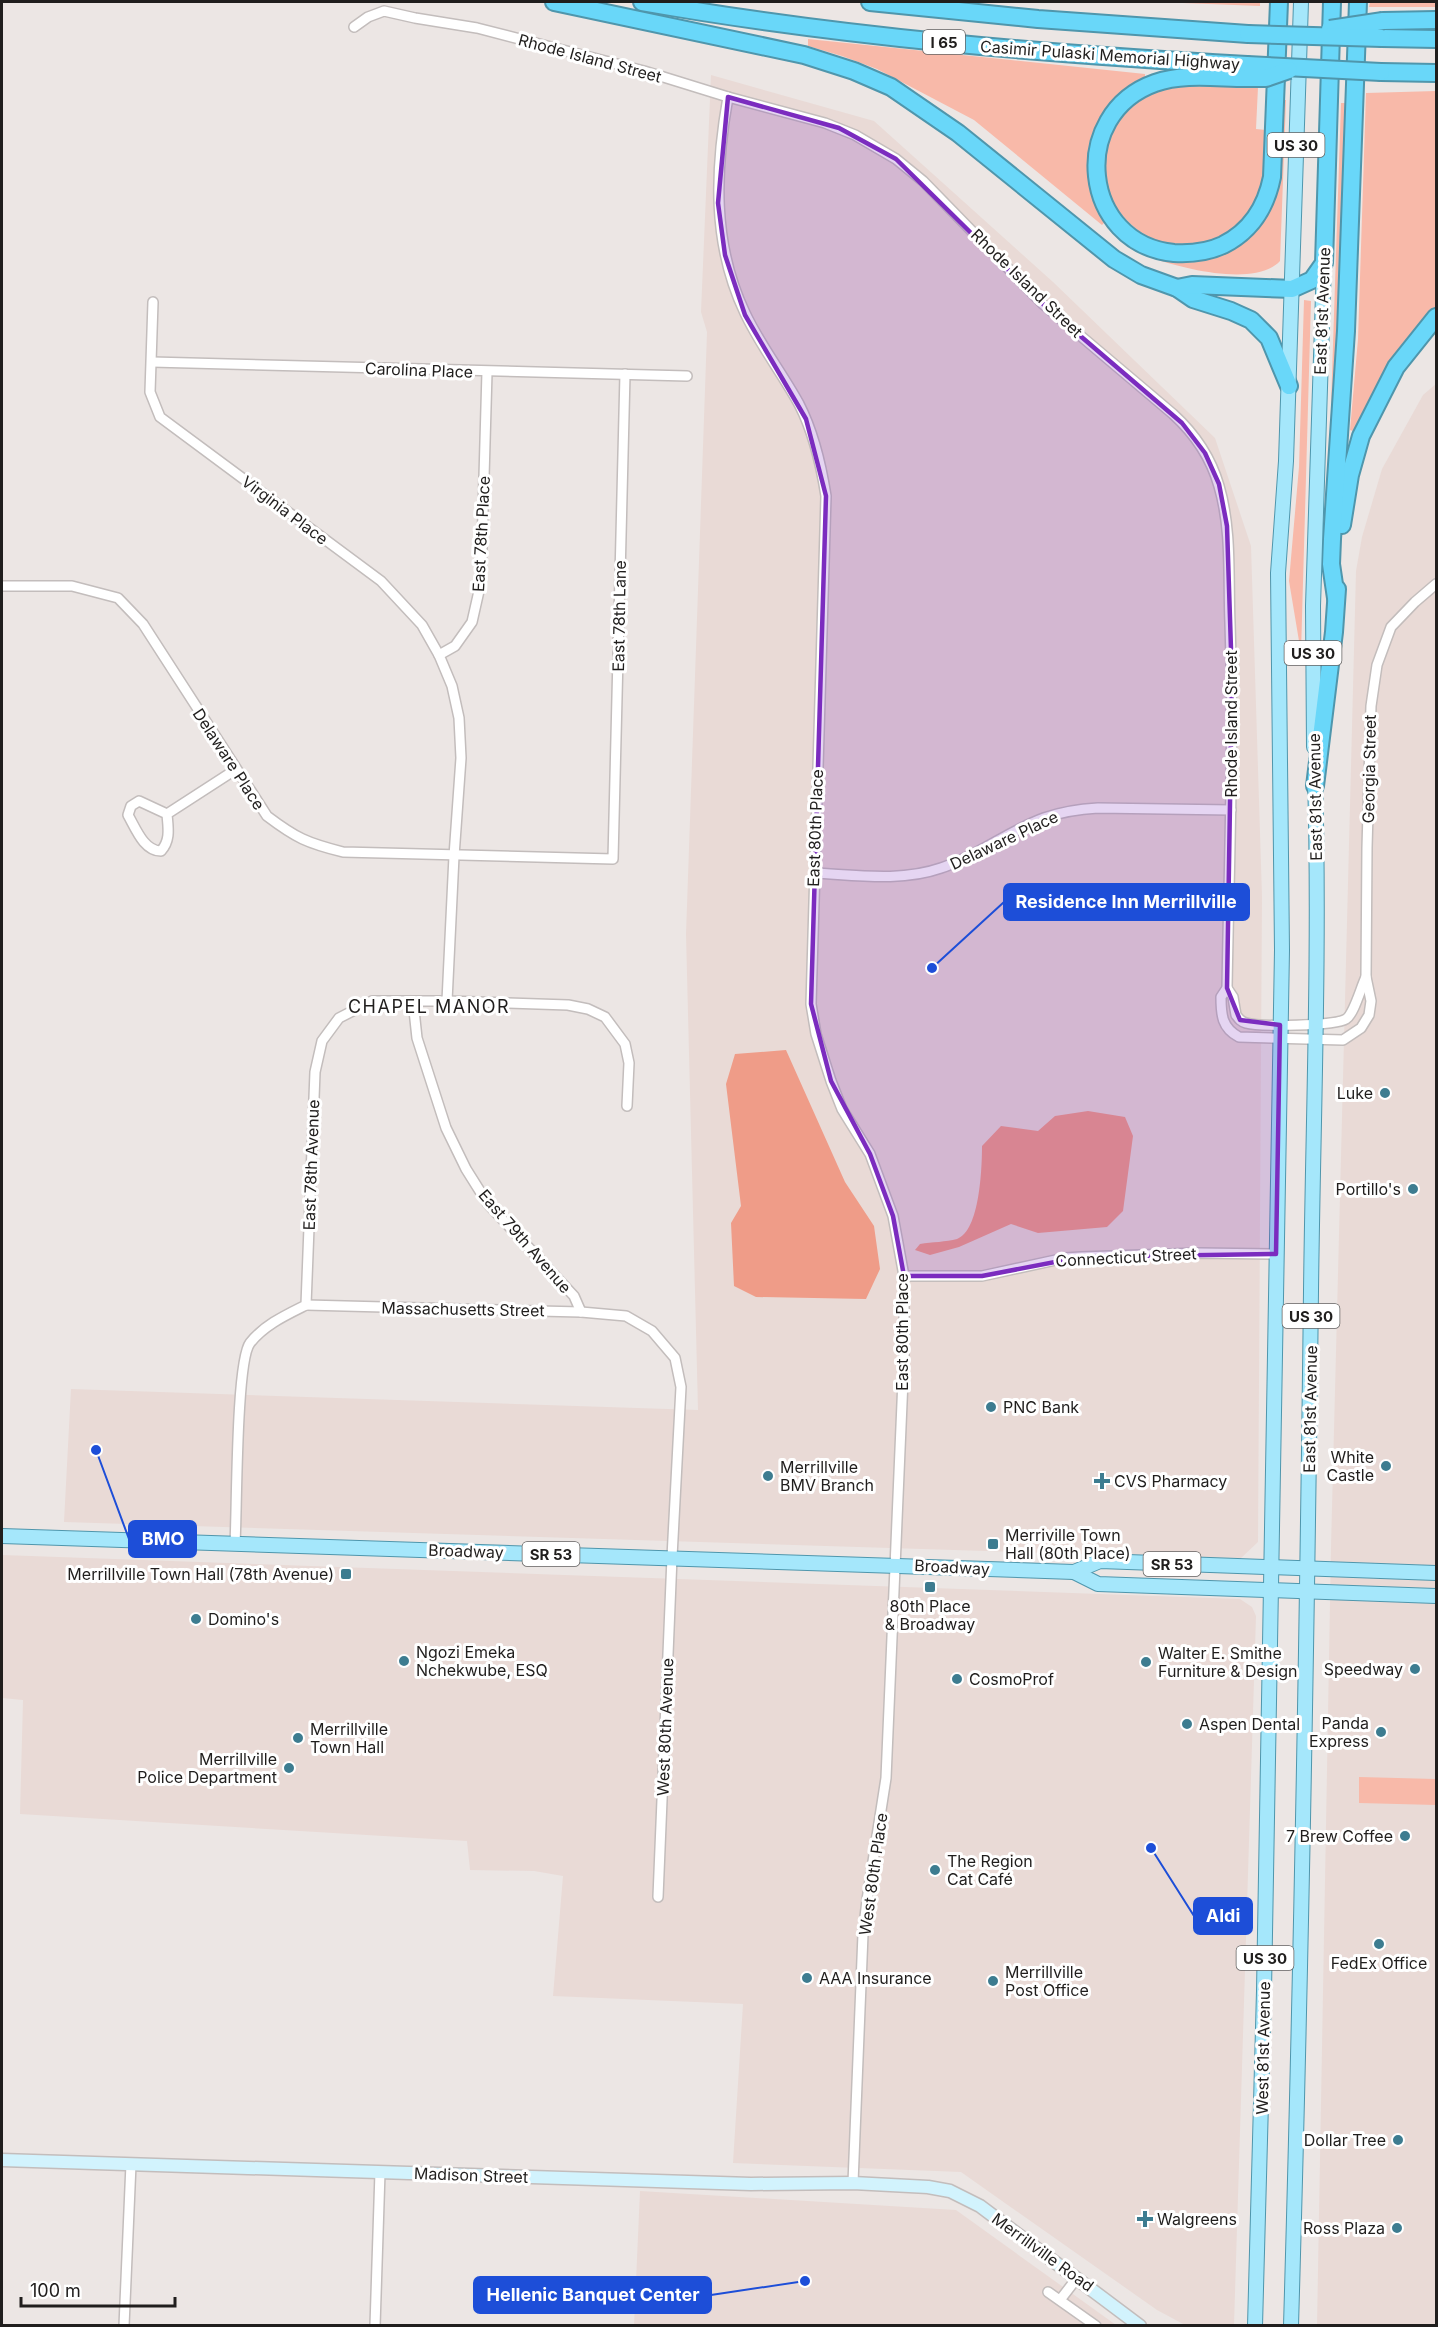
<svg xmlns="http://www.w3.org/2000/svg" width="1438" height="2327" font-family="Inter,sans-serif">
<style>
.built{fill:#e9dad6}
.green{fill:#f8b9a9}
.water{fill:#ef9c88}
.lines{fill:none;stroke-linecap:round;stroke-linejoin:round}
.street-casing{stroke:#c3bdbc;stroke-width:12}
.secondary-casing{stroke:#c3bdbc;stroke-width:15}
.primary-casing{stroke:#4f96ac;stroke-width:16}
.highway-casing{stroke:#4f96ac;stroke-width:20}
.street{stroke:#fff;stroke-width:9}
.secondary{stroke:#d2f3fd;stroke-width:12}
.primary{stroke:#a5e7fb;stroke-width:14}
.highway{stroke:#69d7f9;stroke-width:16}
.highway-bridge-casing{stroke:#4f96ac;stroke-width:20;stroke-linecap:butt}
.highway-bridge{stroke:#69d7f9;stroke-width:16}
.marked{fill:#7b2cbf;fill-opacity:0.2;stroke:#7b2cbf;stroke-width:4.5;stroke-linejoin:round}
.poi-dot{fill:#3d7c90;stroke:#fff;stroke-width:2}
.labels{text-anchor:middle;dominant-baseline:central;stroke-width:6;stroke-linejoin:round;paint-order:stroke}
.shield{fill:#fff;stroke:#636261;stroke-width:1.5}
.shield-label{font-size:15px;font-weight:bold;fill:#201e1d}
.street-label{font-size:16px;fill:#201e1d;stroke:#fff}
.poi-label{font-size:16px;fill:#201e1d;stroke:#fff;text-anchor:start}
.neighbourhood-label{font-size:18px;letter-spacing:1.5px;fill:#201e1d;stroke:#fff}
.leader{fill:none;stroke:#1d4ed8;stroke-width:2}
.callout-dot{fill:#1d4ed8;stroke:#fff;stroke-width:2}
.callout{fill:#1d4ed8;stroke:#1d4ed8;stroke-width:2}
.callout-label{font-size:18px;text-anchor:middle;font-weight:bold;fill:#fff}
</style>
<rect width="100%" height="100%" fill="#ece6e4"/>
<!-- built -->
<g class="built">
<polygon points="711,75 874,121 1053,282 1215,438 1251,546 1262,896 1258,1542 1240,1559 64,1522 71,1389 698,1410 686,934 707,332 701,312"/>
<polygon points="1436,384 1436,2325 1317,2326 1331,1547 1356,571 1362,537 1382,469 1423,395"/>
<polygon points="2,1555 1240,1599 1252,1607 1256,1616 1234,2325 1185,2325 1157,2310 961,2172 733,2163 743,2004 553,1996 563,1876 534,1871 470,1870 467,1841 20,1814 23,1700 2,1698"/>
<polygon points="640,2191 956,2210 1116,2325 634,2326"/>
</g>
<!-- green -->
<g class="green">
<polygon points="1157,2 1260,2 1260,6"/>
<polygon points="1370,2 1436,2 1436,7 1369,7"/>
<polygon points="808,39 1145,74 1145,78 1123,92 1093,190 1097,209 1106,221 1102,225 974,120 877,69 842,56 808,46"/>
<path d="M1176,86L1258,87L1256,129L1266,130C1265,153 1267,176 1257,198C1251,212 1240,223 1227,232C1162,277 1078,203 1112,132C1126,103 1146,93 1176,86Z"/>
<path d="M1436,91V307C1405,334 1372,393 1356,432L1350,430L1358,339L1366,93Z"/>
<path d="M1281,100H1286L1280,261C1256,287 1185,269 1155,259L1180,262L1201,260L1231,250L1249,234L1266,215Z"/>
<polygon points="1341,103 1346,103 1338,346 1334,406 1331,405"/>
<polygon points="1304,300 1311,301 1301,653 1289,581 1299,467"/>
<polygon points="1359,1777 1436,1779 1436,1805 1359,1803"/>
</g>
<!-- water -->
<g class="water">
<polygon points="786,1050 845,1182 874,1226 880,1269 866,1299 756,1297 734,1286 731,1223 741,1206 726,1084 735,1054"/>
<path d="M1088,1111L1125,1117L1133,1136L1123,1211L1107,1227L1038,1233L1011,1224L959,1247L930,1255L915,1250L920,1244C932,1242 946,1242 957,1239C980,1231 982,1167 982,1146L1001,1126L1038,1131L1055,1116Z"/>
</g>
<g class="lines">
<!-- street casing -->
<g class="street-casing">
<g id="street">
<path d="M354,27L368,17L384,11L415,18L477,28L644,71L728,97L825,123L855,135L896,159L923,181L1043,304L1173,414C1195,434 1211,458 1219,486C1232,530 1228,578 1230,623C1234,744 1229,866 1227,988L1221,997C1221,1015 1222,1028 1239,1037L1343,1040L1361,1028L1369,1015L1371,1001L1366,977L1367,848L1371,706L1377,665L1391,627L1415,602L1436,584"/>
<path d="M728,97C715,170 712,244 745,313C760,345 782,373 799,404C814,433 821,464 826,496L811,1004L816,1034L831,1081L842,1109L870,1154L893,1216L904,1276V1356L886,1778L867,1900L863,1934L853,2183"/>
<polyline points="153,302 150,392 160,417 381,581 422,625 439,655"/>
<polyline points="152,362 687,376"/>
<path d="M2,586H72L118,598L143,624L267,816C296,838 307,843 343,852L613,859L625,374"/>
<path d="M167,814C168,827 171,840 161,851C144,851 136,829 128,815L131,806L139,801L167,814L235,770"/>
<path d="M814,873C856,875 901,882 941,868C978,856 1008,831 1044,818C1061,812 1080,809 1098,808L1231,810"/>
<path d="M1227,988L1233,997L1236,1015C1239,1019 1241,1022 1246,1023C1259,1027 1335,1026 1346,1019C1354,1014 1361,987 1366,977"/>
<polyline points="413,1001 417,1038 446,1128 466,1169 488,1204 574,1296 581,1312"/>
<polyline points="447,1001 454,856 461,758 459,718 452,686 439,655 455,646 472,622 481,582 487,372"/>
<polyline points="904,1276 982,1276 1065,1258 1081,1257 1199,1253 1276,1254"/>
<polyline points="306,1305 581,1312 626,1316 652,1331 675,1358 681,1387 672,1557 658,1897"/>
<path d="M235,1543C237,1512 236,1361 250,1343C264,1325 286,1315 306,1305L315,1072L322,1041L339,1018L372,1001H447L568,1005L588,1009L605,1017L625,1044L629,1063L627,1106"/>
<polyline points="1048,2292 1096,2326"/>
<polyline points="1060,2300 1077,2278"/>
<polyline points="124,2326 131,2164"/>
<polyline points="375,2326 380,2172"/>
</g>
</g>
<!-- secondary casing -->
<g class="secondary-casing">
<polyline id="secondary" points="2,2160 751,2184 853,2183 928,2187 950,2191 980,2206 1140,2326"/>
</g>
<!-- primary casing -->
<g class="primary-casing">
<g id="primary">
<polyline points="1314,747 1313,606 1324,263"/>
<polyline points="2,1536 1074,1572 1100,1561 1436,1573"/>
<polyline points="1074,1572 1098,1584 1436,1596"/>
<polyline points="1255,2326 1264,1991 1282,950 1278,573 1286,461 1301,2"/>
<path d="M1291,2326C1301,1981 1307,1636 1311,1291C1313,1120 1320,949 1315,778"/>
</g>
</g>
<!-- highway casing -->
<g class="highway-casing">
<g id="highway">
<polyline points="554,2 804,55 854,71 891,87 958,133 1114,259 1141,275 1177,288 1193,299 1231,311 1251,320 1269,338 1289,386"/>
<path d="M642,2C842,37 1045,54 1247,65"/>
<polyline points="870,2 1038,19 1248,34"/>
<polyline points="1383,21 1436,20"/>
<polyline points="1382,38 1436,39"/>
<polyline points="1381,72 1436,73"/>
<path d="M1246,78C1217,78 1183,73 1155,83C1068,114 1081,244 1174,253C1191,254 1208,252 1223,245C1251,231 1266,207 1272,177L1279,2"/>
<polyline points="1177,288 1192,285 1292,289 1312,280 1324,263 1332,2"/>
<polyline points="1342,525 1350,475 1361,436 1396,367 1436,317"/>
<polyline points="1336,598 1331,564 1332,539 1346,331 1358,2"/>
<polyline points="1315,786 1334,632 1337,589"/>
</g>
</g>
<!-- street -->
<use href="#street" class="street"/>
<!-- secondary -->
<use href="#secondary" class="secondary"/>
<!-- primary -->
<use href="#primary" class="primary"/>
<!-- highway -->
<use href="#highway" class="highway"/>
<!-- highway-bridge casing -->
<g class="highway-bridge-casing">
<g id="highway-bridge">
<polyline points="1330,29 1383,21"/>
<polyline points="1248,34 1382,38"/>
<polyline points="1247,65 1381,72"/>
<polyline points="1246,78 1266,78 1289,70"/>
</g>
</g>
<!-- highway-bridge -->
<use href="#highway-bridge" class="highway-bridge"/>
</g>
<!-- marked area -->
<path class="marked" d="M728,97L839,128L896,159L1043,304L1182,423L1205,453L1219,484L1227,526L1232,680L1227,988L1240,1020L1280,1025L1276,1254L1081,1257L982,1276H904L893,1216L870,1154L831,1081L811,1004L826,496L806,419L745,315L725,255L718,203Z"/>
<!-- markers -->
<g class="poi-dot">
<circle cx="1385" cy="1093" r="6"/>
<circle cx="1413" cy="1189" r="6"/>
<circle cx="991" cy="1407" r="6"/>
<circle cx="1386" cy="1466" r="6"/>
<circle cx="768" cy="1476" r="6"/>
<path d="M1099 1472h6v6h6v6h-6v6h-6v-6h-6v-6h6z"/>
<rect x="987" y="1538" width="12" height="12" rx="3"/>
<rect x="340" y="1568" width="12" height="12" rx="3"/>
<rect x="924" y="1581" width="12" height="12" rx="3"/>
<circle cx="196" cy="1619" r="6"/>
<circle cx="404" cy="1661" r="6"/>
<circle cx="1146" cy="1662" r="6"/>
<circle cx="1415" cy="1669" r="6"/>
<circle cx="957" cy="1679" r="6"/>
<circle cx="1187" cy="1724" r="6"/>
<circle cx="1381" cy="1732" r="6"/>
<circle cx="298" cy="1738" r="6"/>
<circle cx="289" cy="1768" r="6"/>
<circle cx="1405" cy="1836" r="6"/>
<circle cx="935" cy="1870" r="6"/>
<circle cx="1379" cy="1944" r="6"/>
<circle cx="807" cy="1978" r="6"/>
<circle cx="993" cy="1981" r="6"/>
<circle cx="1398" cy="2140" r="6"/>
<path d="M1142 2210h6v6h6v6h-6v6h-6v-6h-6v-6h6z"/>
<circle cx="1397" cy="2228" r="6"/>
</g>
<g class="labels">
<!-- shield labels -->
<g class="shield">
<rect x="923" y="30" width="42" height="24" rx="4.5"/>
<rect x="1267.5" y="133" width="57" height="24" rx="4.5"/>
<rect x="1284.5" y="641" width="57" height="24" rx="4.5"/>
<rect x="1282.5" y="1304" width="57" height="24" rx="4.5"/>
<rect x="522.5" y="1542" width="57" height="24" rx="4.5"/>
<rect x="1143.5" y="1552" width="57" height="24" rx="4.5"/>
<rect x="1236.5" y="1946" width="57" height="24" rx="4.5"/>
</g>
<g class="shield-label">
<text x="944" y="42">I 65</text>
<text x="1296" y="145">US 30</text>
<text x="1313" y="653">US 30</text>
<text x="1311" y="1316">US 30</text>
<text x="551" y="1554">SR 53</text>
<text x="1172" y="1564">SR 53</text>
<text x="1265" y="1958">US 30</text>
</g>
<!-- street labels -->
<g class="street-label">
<text transform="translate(1110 55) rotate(4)">Casimir Pulaski Memorial Highway</text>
<text transform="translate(590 58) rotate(15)">Rhode Island Street</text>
<text transform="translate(1027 283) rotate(44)">Rhode Island Street</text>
<text transform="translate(1322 311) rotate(-88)">East 81st Avenue</text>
<text transform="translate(419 370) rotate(2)">Carolina Place</text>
<text transform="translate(285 510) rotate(37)">Virginia Place</text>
<text transform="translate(481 534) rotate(-87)">East 78th Place</text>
<text transform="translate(619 616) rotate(-89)">East 78th Lane</text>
<text transform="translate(1231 724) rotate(-90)">Rhode Island Street</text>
<text transform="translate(229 759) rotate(57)">Delaware Place</text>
<text transform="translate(1369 769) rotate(-89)">Georgia Street</text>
<text transform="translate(1315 797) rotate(-91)">East 81st Avenue</text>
<text transform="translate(815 828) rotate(-88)">East 80th Place</text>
<text transform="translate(1004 840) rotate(-25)">Delaware Place</text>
<text transform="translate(311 1165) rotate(-88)">East 78th Avenue</text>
<text transform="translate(525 1241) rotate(49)">East 79th Avenue</text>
<text transform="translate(1126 1257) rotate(-3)">Connecticut Street</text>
<text transform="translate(463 1309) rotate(1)">Massachusetts Street</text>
<text transform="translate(902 1332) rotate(-90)">East 80th Place</text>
<text transform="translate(1310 1409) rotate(-89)">East 81st Avenue</text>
<text transform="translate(466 1551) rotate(2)">Broadway</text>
<text transform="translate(952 1567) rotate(3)">Broadway</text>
<text transform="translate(665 1727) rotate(-88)">West 80th Avenue</text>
<text transform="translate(873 1874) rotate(-82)">West 80th Place</text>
<text transform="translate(1263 2048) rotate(-89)">West 81st Avenue</text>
<text transform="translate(471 2175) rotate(2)">Madison Street</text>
<text transform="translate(1043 2252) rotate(36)">Merrillville Road</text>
</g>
<!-- poi labels -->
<g class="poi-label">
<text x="1373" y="1093" text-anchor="end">Luke</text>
<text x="1401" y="1189" text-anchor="end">Portillo's</text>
<text x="1003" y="1407">PNC Bank</text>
<text x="1374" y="1457" text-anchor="end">White<tspan x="1374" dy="18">Castle</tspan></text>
<text x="780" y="1467">Merrillville<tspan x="780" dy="18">BMV Branch</tspan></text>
<text x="1114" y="1481">CVS Pharmacy</text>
<text x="1005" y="1535">Merriville Town<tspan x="1005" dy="18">Hall (80th Place)</tspan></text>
<text x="334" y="1574" text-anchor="end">Merrillville Town Hall (78th Avenue)</text>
<text x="930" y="1606" text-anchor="middle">80th Place<tspan x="930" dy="18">&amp; Broadway</tspan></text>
<text x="208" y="1619">Domino's</text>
<text x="416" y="1652">Ngozi Emeka<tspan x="416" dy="18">Nchekwube, ESQ</tspan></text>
<text x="1158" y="1653">Walter E. Smithe<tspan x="1158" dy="18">Furniture &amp; Design</tspan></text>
<text x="1403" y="1669" text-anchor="end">Speedway</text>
<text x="969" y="1679">CosmoProf</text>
<text x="1369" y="1723" text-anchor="end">Panda<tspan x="1369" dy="18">Express</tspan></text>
<text x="1199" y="1724">Aspen Dental</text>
<text x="310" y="1729">Merrillville<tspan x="310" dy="18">Town Hall</tspan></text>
<text x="277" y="1759" text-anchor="end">Merrillville<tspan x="277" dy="18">Police Department</tspan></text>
<text x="1393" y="1836" text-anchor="end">7 Brew Coffee</text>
<text x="947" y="1861">The Region<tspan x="947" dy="18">Cat Café</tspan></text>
<text x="1379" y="1963" text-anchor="middle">FedEx Office</text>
<text x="1005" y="1972">Merrillville<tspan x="1005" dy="18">Post Office</tspan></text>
<text x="819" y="1978">AAA Insurance</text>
<text x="1386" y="2140" text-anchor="end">Dollar Tree</text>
<text x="1157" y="2219">Walgreens</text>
<text x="1385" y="2228" text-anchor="end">Ross Plaza</text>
</g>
<!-- neighbourhood labels -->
<g class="neighbourhood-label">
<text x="429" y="1006">CHAPEL MANOR</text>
</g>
</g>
<!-- callouts -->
<path class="leader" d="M932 968L1004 902M96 1450L129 1539M1151 1848L1194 1916M805 2281L711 2295"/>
<g class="callout-dot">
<circle cx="932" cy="968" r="6"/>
<circle cx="96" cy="1450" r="6"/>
<circle cx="1151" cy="1848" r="6"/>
<circle cx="805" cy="2281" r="6"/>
</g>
<g class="callout">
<rect x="1004" y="884" width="245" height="36" rx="6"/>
<rect x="129" y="1521" width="67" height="36" rx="6"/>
<rect x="1194" y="1898" width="58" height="36" rx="6"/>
<rect x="474" y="2277" width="237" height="36" rx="6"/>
</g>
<g class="callout-label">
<text x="1126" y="908">Residence Inn Merrillville</text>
<text x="163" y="1545">BMO</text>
<text x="1223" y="1922">Aldi</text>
<text x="593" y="2301">Hellenic Banquet Center</text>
</g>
<!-- border -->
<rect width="1438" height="2327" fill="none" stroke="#201e1d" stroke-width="6"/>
<!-- scale -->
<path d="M21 2297v9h154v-9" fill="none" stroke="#201e1d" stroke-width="3"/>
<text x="30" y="2297" font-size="18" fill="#201e1d" stroke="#ffffff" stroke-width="4.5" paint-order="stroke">100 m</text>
</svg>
